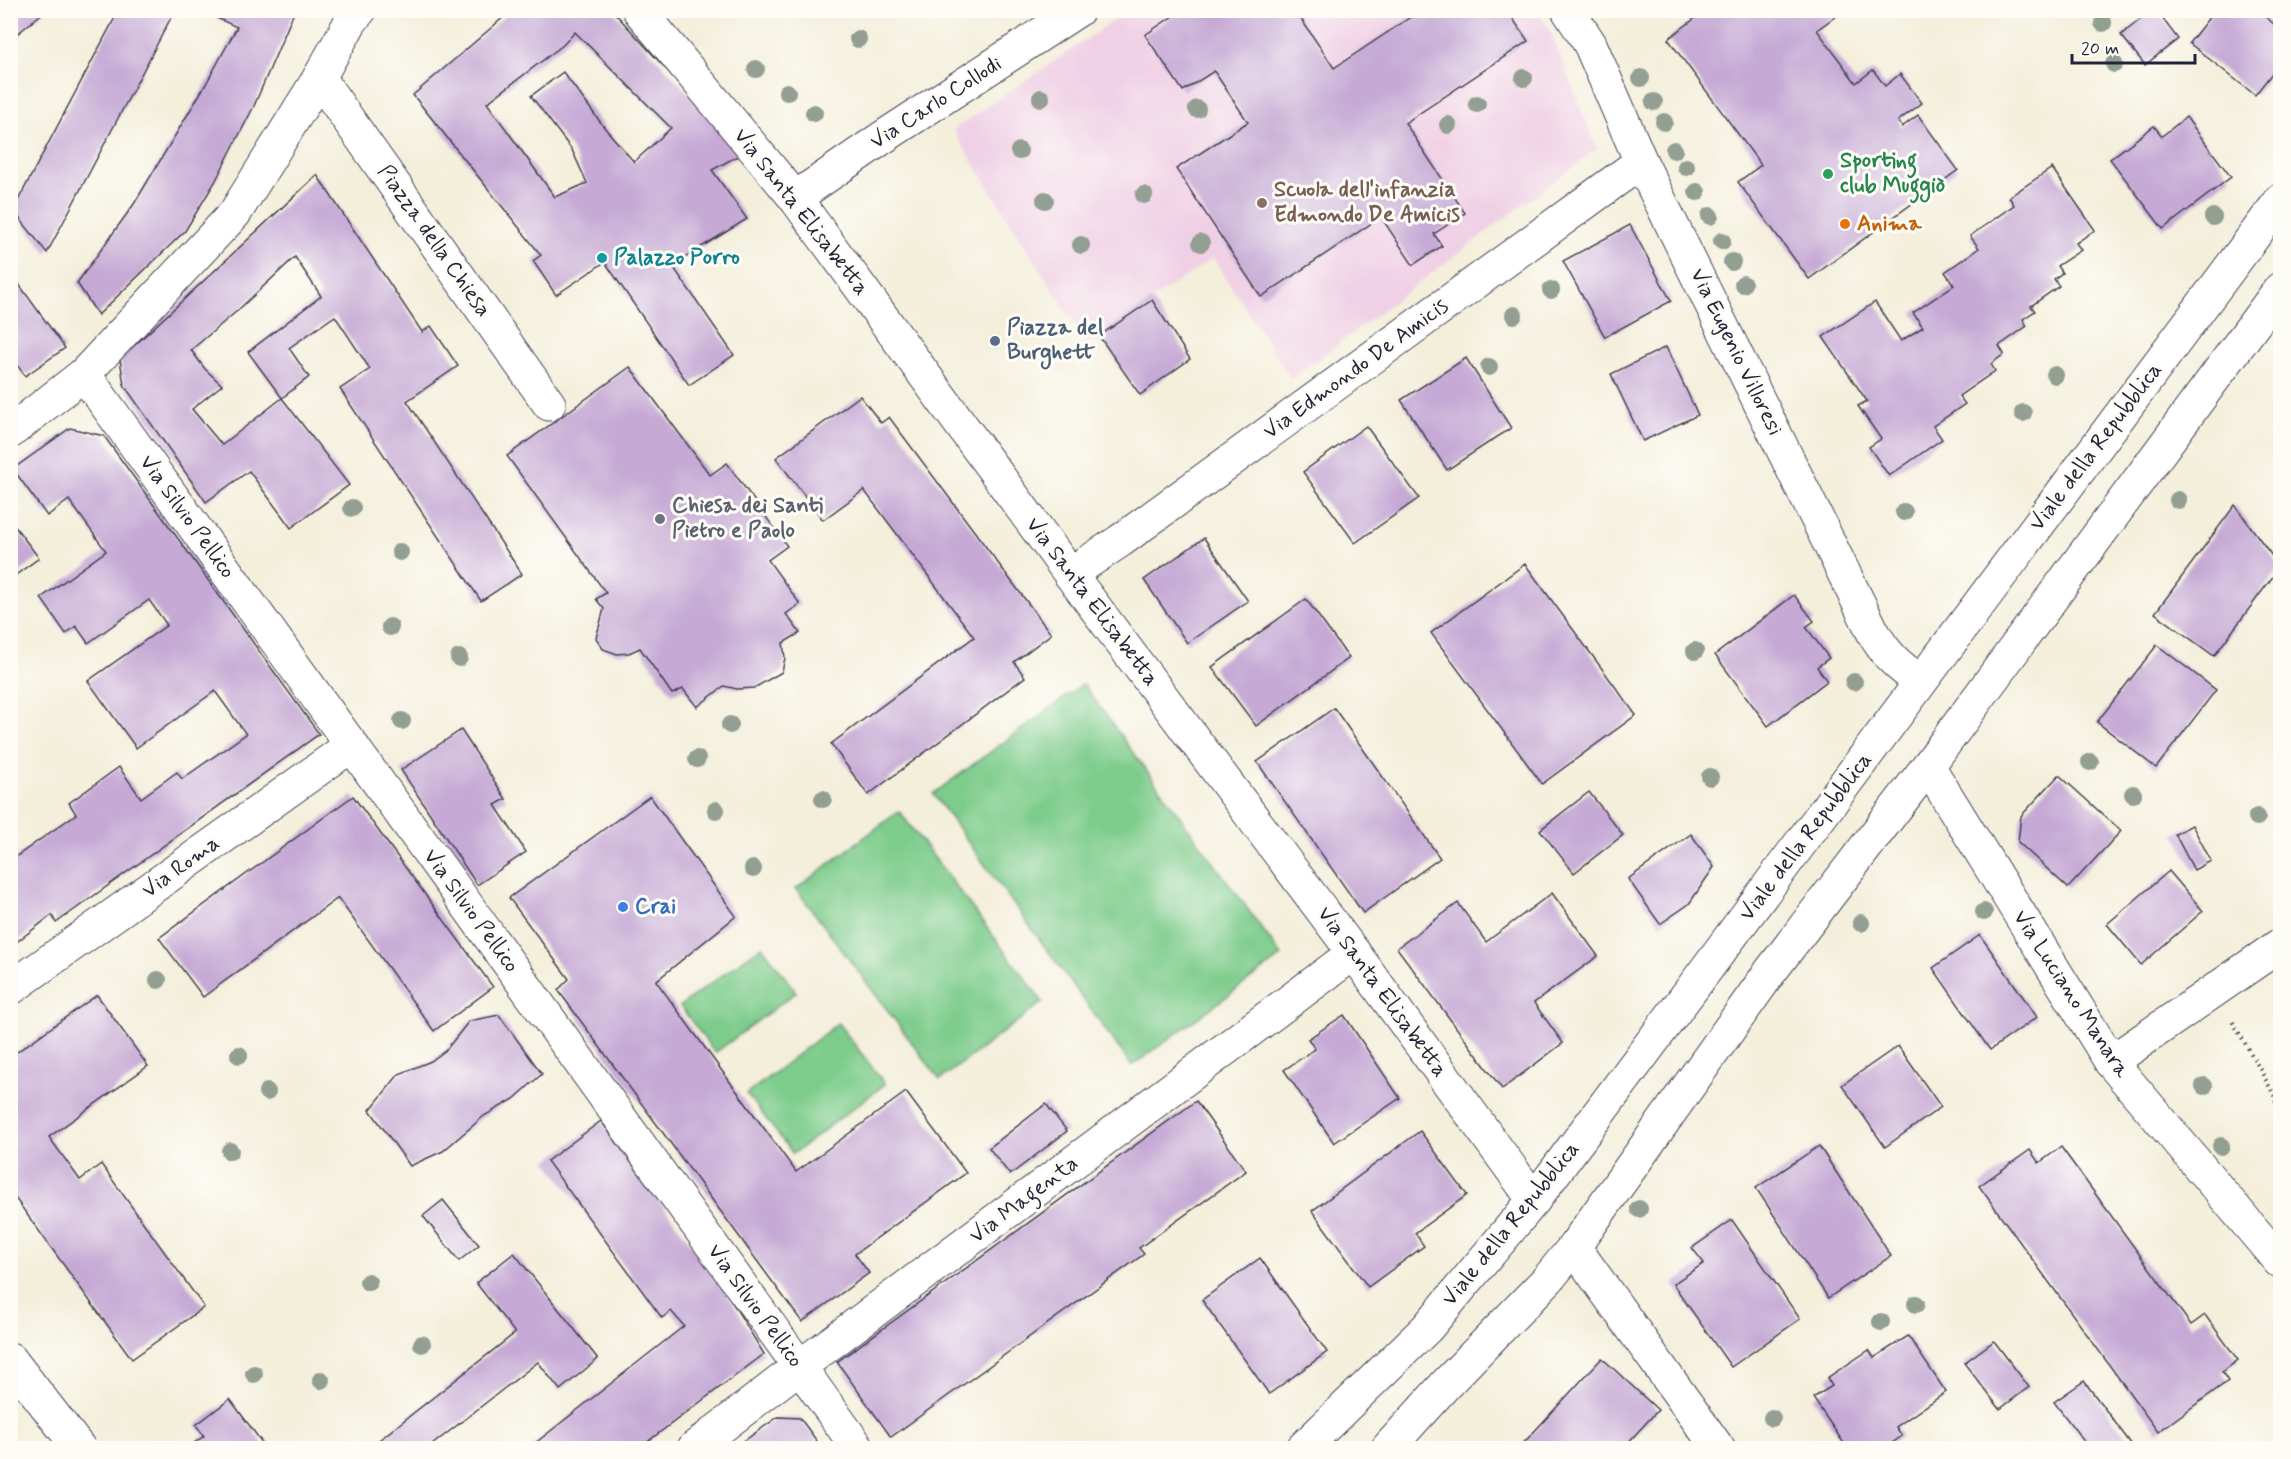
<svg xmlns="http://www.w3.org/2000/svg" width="2291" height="1459" font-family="Mynerve,sans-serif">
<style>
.built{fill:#f0d0e5}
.pitch{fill:#7dcc8b;stroke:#507763;stroke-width:1.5}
.building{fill:#c6aad5;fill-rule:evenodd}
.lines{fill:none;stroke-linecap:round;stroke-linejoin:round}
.minor-casing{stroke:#424153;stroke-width:35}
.tertiary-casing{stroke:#424153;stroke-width:35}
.primary-casing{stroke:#424153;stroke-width:35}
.path{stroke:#424153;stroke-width:4;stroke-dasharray:1.5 4.5;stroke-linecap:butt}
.minor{stroke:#fff;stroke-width:33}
.tertiary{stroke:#fff;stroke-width:33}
.primary{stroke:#fff;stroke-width:33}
.tree{fill:#929f92}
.leisure-dot{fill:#2e9e5b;stroke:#fdfcf7;stroke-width:2}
.education-dot{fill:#8d6e63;stroke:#fdfcf7;stroke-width:2}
.food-dot{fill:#e8710a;stroke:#fdfcf7;stroke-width:2}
.culture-dot{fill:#0f9aa8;stroke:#fdfcf7;stroke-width:2}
.service-dot{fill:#5c6f8a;stroke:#fdfcf7;stroke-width:2}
.worship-dot{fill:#6b7280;stroke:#fdfcf7;stroke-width:2}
.shop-dot{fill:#3f7fe0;stroke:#fdfcf7;stroke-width:2}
.labels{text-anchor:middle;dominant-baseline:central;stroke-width:6;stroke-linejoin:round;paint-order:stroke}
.street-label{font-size:22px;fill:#22223b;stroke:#fdfcf7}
.leisure-label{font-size:22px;font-weight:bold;fill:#27864d;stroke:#fdfcf7;text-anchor:start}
.education-label{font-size:22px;font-weight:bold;fill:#785e54;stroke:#fdfcf7;text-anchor:start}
.food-label{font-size:22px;font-weight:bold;fill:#c56008;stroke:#fdfcf7;text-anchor:start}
.culture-label{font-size:22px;font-weight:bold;fill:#0d838f;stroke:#fdfcf7;text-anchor:start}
.service-label{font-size:22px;font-weight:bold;fill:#4e5e75;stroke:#fdfcf7;text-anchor:start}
.worship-label{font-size:22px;font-weight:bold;fill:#5b616d;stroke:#fdfcf7;text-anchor:start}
.shop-label{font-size:22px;font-weight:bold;fill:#366cbe;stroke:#fdfcf7;text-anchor:start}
</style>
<rect width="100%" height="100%" fill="#fdfcf7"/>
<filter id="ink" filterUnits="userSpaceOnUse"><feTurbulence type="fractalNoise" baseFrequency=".0167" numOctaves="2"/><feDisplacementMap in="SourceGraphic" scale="12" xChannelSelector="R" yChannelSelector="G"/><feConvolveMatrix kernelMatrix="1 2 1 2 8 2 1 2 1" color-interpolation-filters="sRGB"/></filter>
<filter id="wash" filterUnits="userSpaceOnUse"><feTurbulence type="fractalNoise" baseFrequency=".008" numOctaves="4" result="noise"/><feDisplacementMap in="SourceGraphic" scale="24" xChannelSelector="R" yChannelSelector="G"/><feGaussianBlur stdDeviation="1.35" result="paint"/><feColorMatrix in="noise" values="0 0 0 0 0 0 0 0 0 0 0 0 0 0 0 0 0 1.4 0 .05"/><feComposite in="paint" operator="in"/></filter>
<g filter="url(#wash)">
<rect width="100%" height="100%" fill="#f4efdb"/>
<!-- built -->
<polygon class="built" points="1536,10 1550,30 1597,149 1291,379 1213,258 1087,344 953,130 1128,11"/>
<!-- pitch -->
<g class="pitch">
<polygon points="1083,684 1282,956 1132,1066 933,794"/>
<polygon points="899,811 1043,1002 940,1080 796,889"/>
<polygon points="762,946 796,992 715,1053 680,1006"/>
<polygon points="838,1023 885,1084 793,1154 747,1094"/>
</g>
<g id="blocks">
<!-- building -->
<g class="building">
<polygon points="10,10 46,10 10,40"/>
<polygon points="119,10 175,10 47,253 13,210"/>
<polygon points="199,10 295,10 254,106 215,182 185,231 98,315 77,283 134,204 206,84 237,27"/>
<path d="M512,10H612L743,153L712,170L747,219L672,265L734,355L689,385L605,262L556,295L533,261L541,255L413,95ZM575,32L671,128L634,162L604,127L563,72L531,96L572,150L587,183L555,197L487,103L563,45Z"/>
<polygon points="1182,10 1295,10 1334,68 1415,14 1413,10 1507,10 1528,41 1405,123 1465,213 1434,234 1442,246 1413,265 1381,217 1261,297 1176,169 1248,122 1214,71 1183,91 1145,35"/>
<polygon points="1706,10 1844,10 1817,30 1856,83 1873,70 1885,86 1900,74 1922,103 1898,121 1902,127 1918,115 1958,170 1809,279 1738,182 1761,165 1668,39"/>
<polygon points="2152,10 2156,10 2178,39 2145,65 2121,35"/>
<polygon points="2215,10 2257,10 2280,29 2280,63 2255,95 2189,43"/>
<polygon points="2186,117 2231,177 2163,229 2110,159 2154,126 2162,136"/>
<polygon points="2052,168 2095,230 2076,243 2081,250 2057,266 2062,273 2054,279 2059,286 2031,306 2035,311 2023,319 2027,326 1999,346 2004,354 1991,364 1995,371 1959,396 1965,404 1933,426 1942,439 1889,476 1869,447 1881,439 1858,406 1867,401 1823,337 1875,302 1901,341 1923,327 1913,313 1954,285 1945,272 1979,248 1970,236 2014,205 2009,197"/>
<polygon points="317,175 422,332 431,326 458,366 407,401 522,574 481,601 340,389 370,369 335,316 289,348 309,377 282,398 248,352 321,296 295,257 237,311 191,350 205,369 222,385 192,409 222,445 282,398 349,485 291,528 249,471 206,502 124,385 120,359"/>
<polygon points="1630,225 1671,301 1605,337 1563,261"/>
<polygon points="10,272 65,348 25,376 10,355"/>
<polygon points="1152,300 1190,359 1140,395 1099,336"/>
<polygon points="1666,347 1698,415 1643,441 1611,374"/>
<polygon points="1466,358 1511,428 1447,470 1401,400"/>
<polygon points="630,367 710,475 727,463 787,546 768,560 800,604 786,614 800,633 783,643 785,658 782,672 754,688 737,689 724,686 697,707 683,689 672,694 640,648 629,653 617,654 603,649 596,638 604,609 596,599 606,593 507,456"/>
<polygon points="860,396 881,423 889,417 1051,634 1014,662 1025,677 868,795 831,744 974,637 864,490 823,520 776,458"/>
<polygon points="1366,426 1419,498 1355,543 1303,472"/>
<polygon points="70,428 104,436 319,734 56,923 52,915 10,947 10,861 76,814 69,803 119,767 141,798 177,772 182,779 246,734 215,691 136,748 88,681 167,625 149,600 88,643 76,626 66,634 41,598 106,551 69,500 47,516 13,469"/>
<polygon points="2235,505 2280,567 2214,656 2155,613"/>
<polygon points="10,520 39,558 10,579"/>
<polygon points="1204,538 1248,601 1187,643 1144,580"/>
<polygon points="1525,564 1636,715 1542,784 1431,633"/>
<polygon points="1794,595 1814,621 1806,627 1829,658 1817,667 1827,681 1768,726 1715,655"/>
<polygon points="1306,599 1349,658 1256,726 1212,667"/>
<polygon points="2157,645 2216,690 2156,768 2097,722"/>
<polygon points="1334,708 1440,858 1363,913 1257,762"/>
<polygon points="461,730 506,799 495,805 526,852 477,885 401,770"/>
<polygon points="2059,775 2121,831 2068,888 2018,842 2021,816"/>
<polygon points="1589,792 1623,835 1574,873 1540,830"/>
<polygon points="353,796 493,987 434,1031 338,898 203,997 159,938"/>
<polygon points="650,796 736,916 656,981 796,1172 906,1092 966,1173 855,1254 869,1273 802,1322 558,990 569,979 509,898"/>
<polygon points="2192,825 2211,861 2194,870 2175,834"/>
<polygon points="1691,834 1714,867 1689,904 1660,924 1628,879"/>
<polygon points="2169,871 2203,911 2141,965 2107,924"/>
<polygon points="1552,893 1598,956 1534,1003 1563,1043 1502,1089 1397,948 1458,903 1486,942"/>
<polygon points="1980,935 2037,1017 1990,1050 1933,968"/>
<polygon points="97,995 148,1066 49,1137 80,1180 101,1164 204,1307 132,1359 10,1191 10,1057"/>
<polygon points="499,1015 542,1074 514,1099 484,1116 443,1151 410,1166 370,1110 399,1074 431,1061 446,1050 469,1021"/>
<polygon points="1344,1015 1400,1098 1334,1143 1284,1070 1315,1049 1308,1039"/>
<polygon points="1898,1046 1941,1107 1885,1147 1842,1085"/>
<polygon points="1196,1101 1246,1171 1139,1248 1144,1254 891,1437 837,1362"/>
<polygon points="1046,1104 1067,1131 1010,1175 989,1148"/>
<polygon points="601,1121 724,1289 764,1354 639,1448 529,1448 684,1326 671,1311 662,1318 547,1161"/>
<polygon points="1420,1131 1467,1195 1415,1233 1424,1246 1368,1287 1312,1211"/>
<polygon points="1819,1146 1891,1256 1828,1298 1756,1188"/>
<polygon points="2061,1147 2191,1325 2205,1315 2238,1360 2222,1372 2228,1381 2158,1432 1979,1186 2030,1150 2039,1163"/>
<polygon points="443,1200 479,1245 459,1261 423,1216"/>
<polygon points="1732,1220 1800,1319 1731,1367 1673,1284 1704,1263 1692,1248"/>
<polygon points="514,1253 598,1359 560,1390 538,1362 428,1448 369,1448 515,1333 476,1283"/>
<polygon points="1260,1258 1327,1352 1269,1394 1202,1300"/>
<polygon points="1908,1336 1946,1392 1896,1427 1902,1436 1885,1448 1847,1448 1813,1398 1832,1386 1827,1378 1869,1350 1874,1358"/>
<polygon points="1994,1341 2029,1387 2000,1409 1964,1363"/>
<polygon points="1602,1358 1658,1410 1623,1448 1519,1448"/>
<polygon points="2084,1381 2129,1441 2134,1448 2089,1448 2054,1402"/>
<polygon points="230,1399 266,1448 187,1448 204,1436 196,1425"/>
<polygon points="778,1417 800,1418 822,1448 734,1448"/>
</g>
</g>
</g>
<g filter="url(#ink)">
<use href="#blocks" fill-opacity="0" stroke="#424153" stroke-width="1.5"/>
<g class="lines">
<!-- minor casing -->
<g class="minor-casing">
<g id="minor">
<polyline points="360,10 351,21 319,78 235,213 84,374 858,1448"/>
<polyline points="639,10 795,198 1070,574 1354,953 1534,1200"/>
<path d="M1568,10L1590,44L1641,162L1873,632C1885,654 1899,667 1920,681"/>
<polyline points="319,78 549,404"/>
<polyline points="795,198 882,138 1078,10"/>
<polyline points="1070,574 1120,541 1641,162"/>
<polyline points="1928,766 2111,1062 2280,1262"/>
<polyline points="10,989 352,745"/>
<polyline points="2111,1062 2280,945"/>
<polyline points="1574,1247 1718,1448"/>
<polyline points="10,1359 79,1448"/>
<polyline points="694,1448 799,1367 1354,953"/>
<polyline points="1303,1448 1427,1328 1534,1200 2280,201"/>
</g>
</g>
<!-- tertiary casing -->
<g class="tertiary-casing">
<polyline id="tertiary" points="10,432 84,374"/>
</g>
<!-- primary casing -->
<g class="primary-casing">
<polyline id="primary" points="1388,1448 1446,1384 1548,1279 1574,1247 1770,972 1928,766 2280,289"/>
</g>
<!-- path -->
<polyline class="path" points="2233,1022 2275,1096 2280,1144"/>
<!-- minor -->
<use href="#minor" class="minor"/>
<!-- tertiary -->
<use href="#tertiary" class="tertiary"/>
<!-- primary -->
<use href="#primary" class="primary"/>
</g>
<!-- trees -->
<g class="tree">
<circle cx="2103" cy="23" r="9"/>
<circle cx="858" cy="39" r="9"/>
<circle cx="2114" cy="64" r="9"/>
<circle cx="756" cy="69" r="9"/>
<circle cx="1524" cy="78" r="9"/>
<circle cx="1641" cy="78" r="9"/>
<circle cx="787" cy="92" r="9"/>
<circle cx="1041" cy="98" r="9"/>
<circle cx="1654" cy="102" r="9"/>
<circle cx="1477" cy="104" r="9"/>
<circle cx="1197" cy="109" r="9"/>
<circle cx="814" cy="113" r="9"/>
<circle cx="1664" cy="122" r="9"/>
<circle cx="1448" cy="125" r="9"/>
<circle cx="1674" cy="150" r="9"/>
<circle cx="1019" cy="151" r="9"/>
<circle cx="1686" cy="167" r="9"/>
<circle cx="1697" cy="192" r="9"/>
<circle cx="1144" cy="195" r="9"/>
<circle cx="1045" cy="200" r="9"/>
<circle cx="1710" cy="216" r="9"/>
<circle cx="2213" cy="217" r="9"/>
<circle cx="1722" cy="241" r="9"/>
<circle cx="1201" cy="243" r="9"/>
<circle cx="1081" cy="245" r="9"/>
<circle cx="1732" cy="262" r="9"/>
<circle cx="1743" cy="284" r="9"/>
<circle cx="1551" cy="290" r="9"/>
<circle cx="1514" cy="315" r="9"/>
<circle cx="1489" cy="367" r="9"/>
<circle cx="2055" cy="375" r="9"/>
<circle cx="2023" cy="413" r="9"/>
<circle cx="2178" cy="500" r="9"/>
<circle cx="352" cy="508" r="9"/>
<circle cx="1904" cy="512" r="9"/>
<circle cx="400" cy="552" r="9"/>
<circle cx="390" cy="627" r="9"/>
<circle cx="1695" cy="651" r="9"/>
<circle cx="459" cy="658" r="9"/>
<circle cx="1854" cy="682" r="9"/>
<circle cx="402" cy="721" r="9"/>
<circle cx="730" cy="725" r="9"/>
<circle cx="697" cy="759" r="9"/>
<circle cx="2090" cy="762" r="9"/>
<circle cx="1710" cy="777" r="9"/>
<circle cx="2133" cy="794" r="9"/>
<circle cx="823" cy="799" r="9"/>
<circle cx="716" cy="810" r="9"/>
<circle cx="2257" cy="817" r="9"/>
<circle cx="753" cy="869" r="9"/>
<circle cx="1984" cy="912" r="9"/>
<circle cx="1861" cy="923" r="9"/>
<circle cx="158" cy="980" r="9"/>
<circle cx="239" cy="1055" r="9"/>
<circle cx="2204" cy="1086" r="9"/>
<circle cx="267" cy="1092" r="9"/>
<circle cx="2221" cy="1146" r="9"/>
<circle cx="230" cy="1151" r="9"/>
<circle cx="1639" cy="1209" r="9"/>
<circle cx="368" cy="1282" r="9"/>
<circle cx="1916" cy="1304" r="9"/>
<circle cx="1881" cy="1322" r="9"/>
<circle cx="422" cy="1344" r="9"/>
<circle cx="254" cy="1374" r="9"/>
<circle cx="321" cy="1380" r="9"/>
<circle cx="1772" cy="1418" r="9"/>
</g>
</g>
<!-- markers -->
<circle class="leisure-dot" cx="1828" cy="174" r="6"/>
<circle class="education-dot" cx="1262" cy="203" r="6"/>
<circle class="food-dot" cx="1845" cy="224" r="6"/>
<circle class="culture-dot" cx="602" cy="258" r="6"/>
<circle class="service-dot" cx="995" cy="341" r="6"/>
<circle class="worship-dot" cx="660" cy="519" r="6"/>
<circle class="shop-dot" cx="623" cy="907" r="6"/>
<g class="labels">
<!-- street labels -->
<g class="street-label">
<text transform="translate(936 103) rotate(-33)">Via Carlo Collodi</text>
<text transform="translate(801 212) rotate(52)">Via Santa Elisabetta</text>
<text transform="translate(434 241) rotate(55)">Piazza della Chiesa</text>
<text transform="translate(1736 352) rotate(64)">Via Eugenio Villoresi</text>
<text transform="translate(1356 369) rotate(-36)">Via Edmondo De Amicis</text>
<text transform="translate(2096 447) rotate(-53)">Viale della Repubblica</text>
<text transform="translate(187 517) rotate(54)">Via Silvio Pellico</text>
<text transform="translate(1092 602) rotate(53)">Via Santa Elisabetta</text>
<text transform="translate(1806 837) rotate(-53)">Viale della Repubblica</text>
<text transform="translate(181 867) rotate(-36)">Via Roma</text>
<text transform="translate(471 911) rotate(54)">Via Silvio Pellico</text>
<text transform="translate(1382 992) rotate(54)">Via Santa Elisabetta</text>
<text transform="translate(2071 994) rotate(57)">Via Luciano Manara</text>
<text transform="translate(1024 1200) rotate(-37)">Via Magenta</text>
<text transform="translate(1511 1224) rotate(-51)">Viale della Repubblica</text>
<text transform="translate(755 1306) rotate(54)">Via Silvio Pellico</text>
</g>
<!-- leisure labels -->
<g class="leisure-label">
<text x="1840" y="161">Sporting<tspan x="1840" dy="25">club Muggiò</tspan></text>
</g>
<!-- education labels -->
<g class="education-label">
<text x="1274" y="190">Scuola dell'infanzia<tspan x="1274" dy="25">Edmondo De Amicis</tspan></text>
</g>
<!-- food labels -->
<g class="food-label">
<text x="1857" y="224">Anima</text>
</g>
<!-- culture labels -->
<g class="culture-label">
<text x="614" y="258">Palazzo Porro</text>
</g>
<!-- service labels -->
<g class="service-label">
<text x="1007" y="328">Piazza del<tspan x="1007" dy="25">Burghett</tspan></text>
</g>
<!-- worship labels -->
<g class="worship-label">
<text x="672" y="506">Chiesa dei Santi<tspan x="672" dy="25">Pietro e Paolo</tspan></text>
</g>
<!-- shop labels -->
<g class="shop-label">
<text x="635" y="907">Crai</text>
</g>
</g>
<!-- margin -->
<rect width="2291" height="1459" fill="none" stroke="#fdfcf7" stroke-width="36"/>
<!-- scale -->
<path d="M2072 54v9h123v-9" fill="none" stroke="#22223b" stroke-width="3"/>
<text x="2081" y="54" font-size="18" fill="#22223b" stroke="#fdfcf7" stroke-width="4.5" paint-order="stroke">20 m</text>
</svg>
